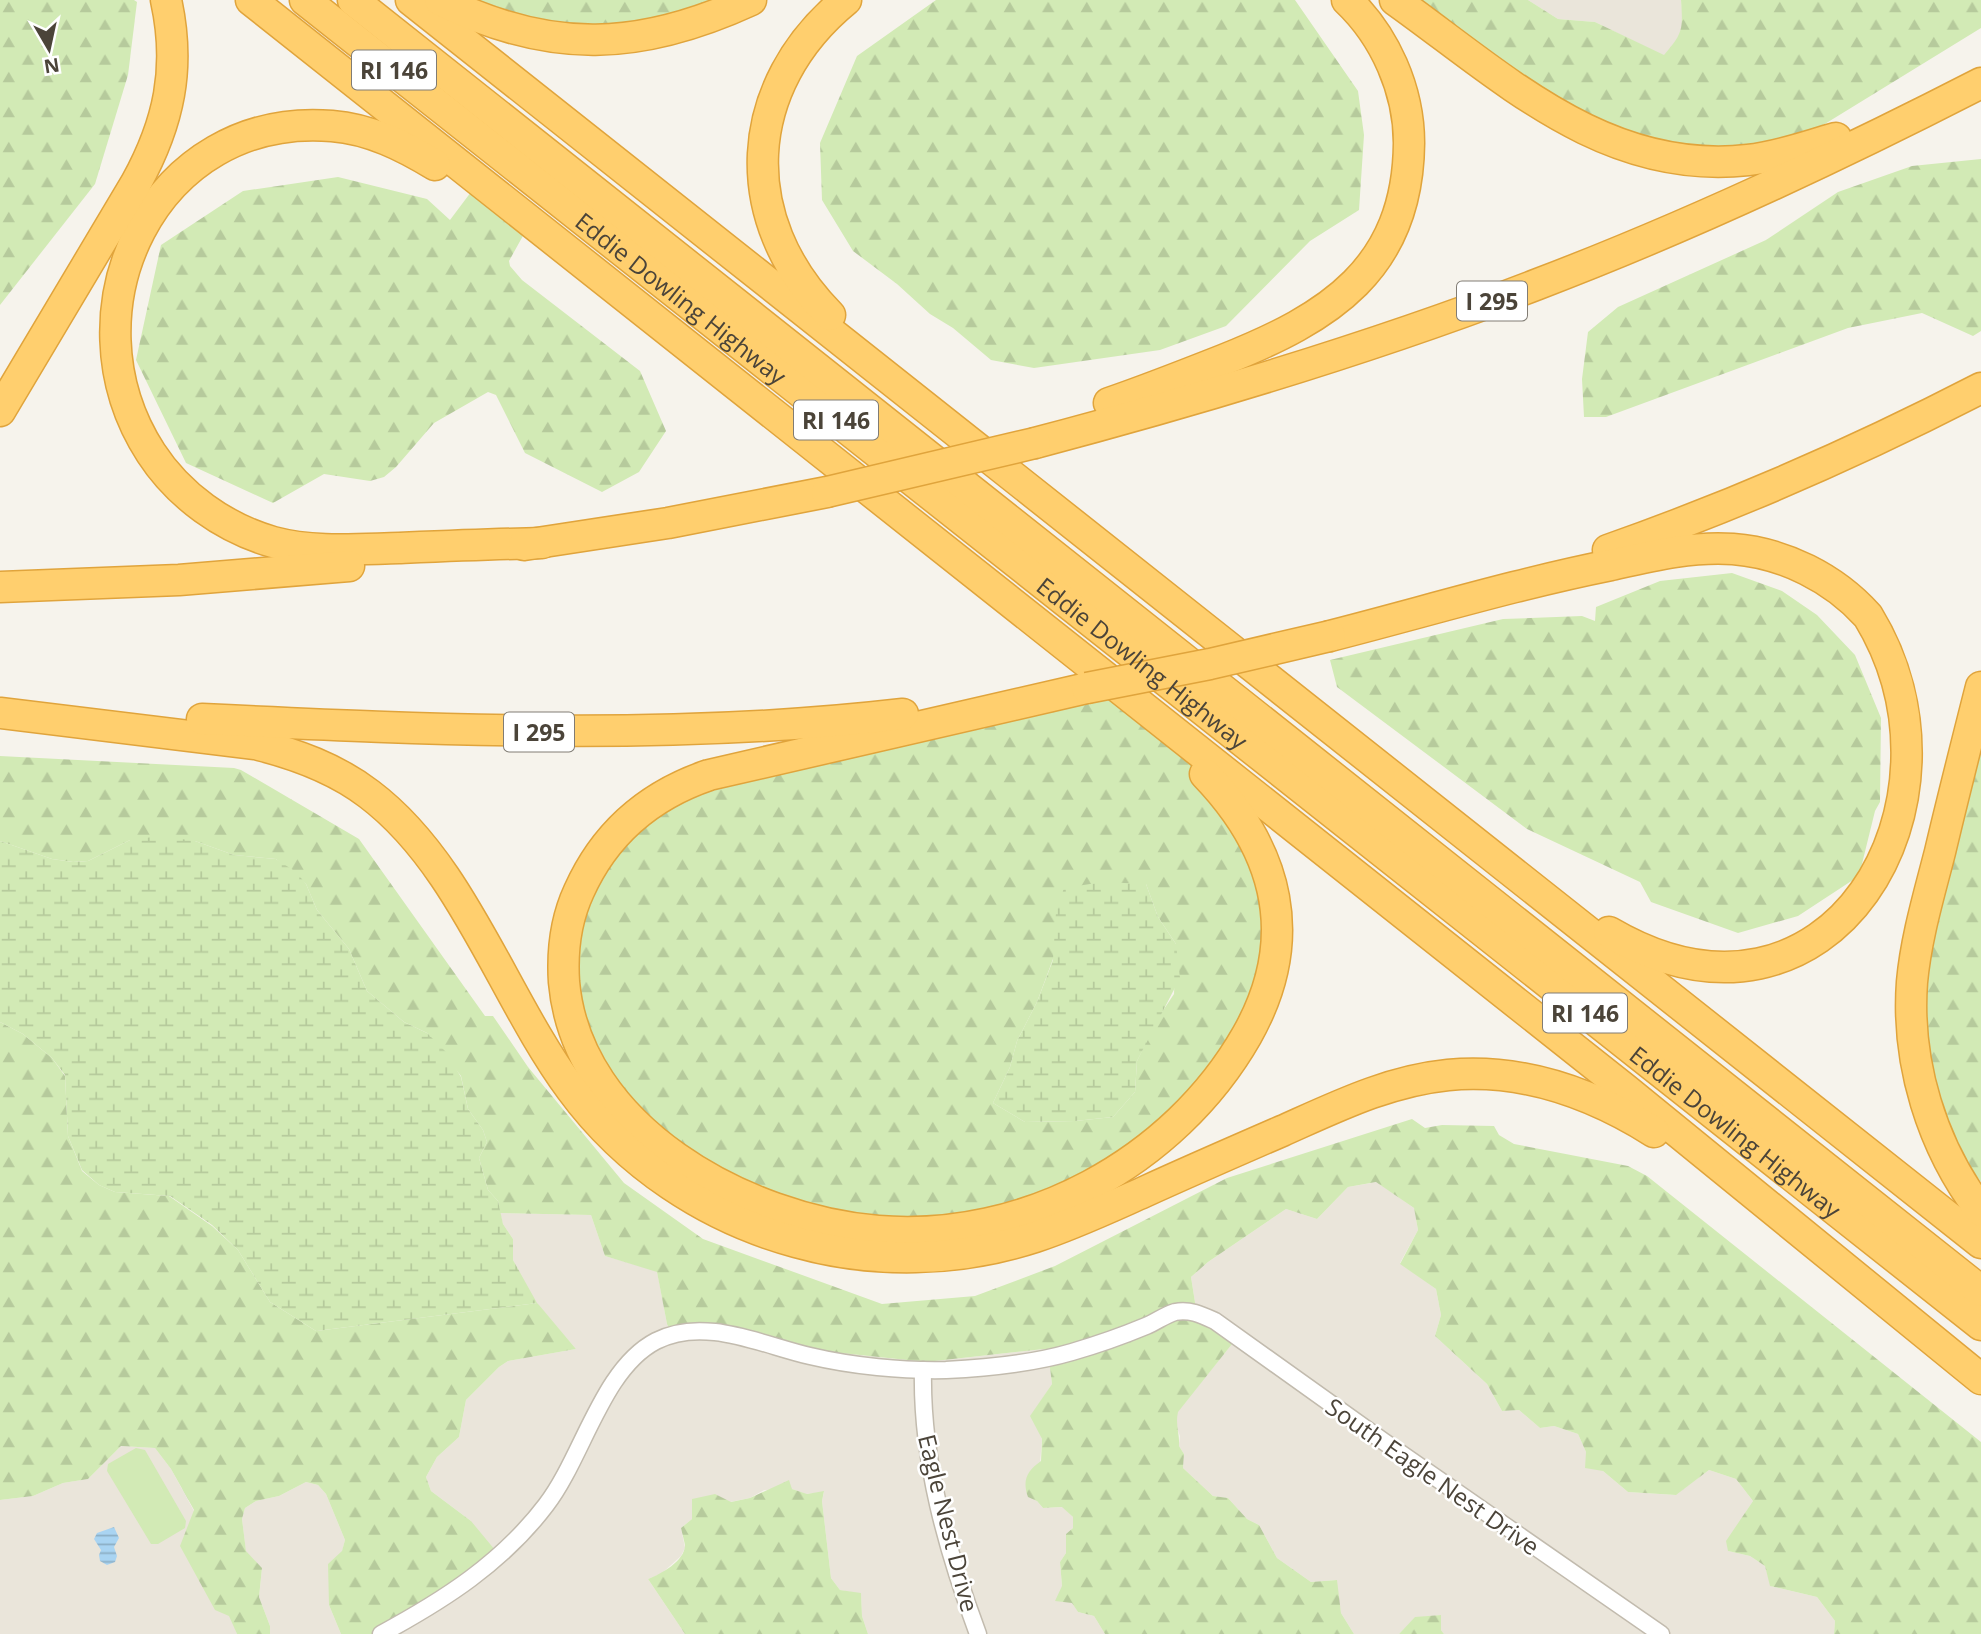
<svg xmlns="http://www.w3.org/2000/svg" width="1981" height="1634" font-family="'Open Sans',sans-serif">
<style>
.residential{fill:#eae5da}
.forest{fill:url(#forest-firs);fill-rule:evenodd}
.wetland{fill:url(#wetland-marsh)}
.garden{fill:#d2eab5}
.water{fill:url(#water-rules)}
.lines{fill:none;stroke-linecap:round;stroke-linejoin:round}
.street-casing{stroke:#c2bbae;stroke-width:19}
.highway-casing{stroke:#e0a43c;stroke-width:33}
.street{stroke:#fff;stroke-width:16}
.highway{stroke:#ffcf6e;stroke-width:30}
.highway-bridge-casing{stroke:#e0a43c;stroke-width:33;stroke-linecap:butt}
.highway-bridge{stroke:#ffcf6e;stroke-width:30}
.labels{text-anchor:middle;dominant-baseline:central;stroke-width:5;stroke-linejoin:round;paint-order:stroke}
.shield{fill:#fff;stroke:#817c74;stroke-width:2}
.shield-label{font-size:23px;font-weight:bold;fill:#4b4439}
.street-label{font-size:24px;fill:#4b4439;stroke:#fff}
</style>
<defs>
<pattern id="forest-firs" width="22" height="20" patternUnits="userSpaceOnUse" patternTransform="scale(1.75)"><rect width="22" height="20" fill="#d2eab5"/><path d="M5 1l3.5 6h-7zM16 11l3.5 6h-7z" fill="#b6ca9c"/></pattern>
<pattern id="wetland-marsh" width="20" height="14" patternUnits="userSpaceOnUse" patternTransform="scale(1.75)"><rect width="20" height="14" fill="#d2eab5"/><path d="M1 5h8M5 5V1M11 12h8M15 12V8" fill="none" stroke="#b6ca9c"/></pattern>
<pattern id="water-rules" width="6" height="5" patternUnits="userSpaceOnUse" patternTransform="scale(1.75)"><rect width="6" height="5" fill="#a9d4f2"/><path d="M0 2.5h6" fill="none" stroke="#8caec5"/></pattern>
</defs>
<rect width="100%" height="100%" fill="#f6f3ec"/>
<!-- residential -->
<g class="residential">
<polygon points="1528,0 1681,0 1683,20 1680,37 1664,56 1595,22 1558,19"/>
<polygon points="1377,1182 1414,1208 1418,1230 1400,1263 1436,1289 1441,1315 1435,1336 1487,1384 1502,1411 1519,1410 1540,1428 1554,1426 1578,1434 1586,1452 1603,1471 1628,1492 1675,1495 1709,1470 1736,1479 1753,1501 1743,1516 1728,1551 1750,1556 1765,1566 1771,1586 1817,1597 1835,1621 1834,1634 1444,1634 1441,1630 1441,1615 1415,1618 1399,1634 1354,1634 1341,1613 1336,1580 1311,1582 1277,1558 1259,1525 1247,1519 1228,1498 1213,1496 1183,1468 1184,1454 1179,1446 1180,1436 1175,1423 1177,1412 1236,1339 1197,1315 1191,1277 1208,1262 1286,1209 1317,1219 1348,1187"/>
<polygon points="500,1213 591,1215 605,1256 657,1271 667,1324 750,1331 822,1351 926,1362 1044,1349 1048,1352 1052,1384 1031,1416 1042,1439 1037,1501 1043,1508 1063,1507 1073,1517 1073,1528 1066,1534 1066,1553 1060,1562 1062,1586 1078,1612 1094,1616 1105,1634 868,1634 862,1616 861,1594 840,1590 831,1578 822,1501 824,1492 806,1494 792,1489 764,1490 750,1498 730,1502 692,1519 681,1528 685,1548 681,1556 661,1574 648,1579 685,1634 372,1634 428,1604 471,1521 431,1491 426,1477 437,1457 459,1437 466,1400 499,1367 508,1361 576,1349 532,1298 513,1260 513,1239 503,1224"/>
<polygon points="121,1446 155,1448 171,1469 194,1511 237,1634 0,1634 0,1500 33,1496 63,1483 88,1479"/>
<polygon points="306,1482 318,1485 326,1494 345,1540 329,1605 341,1634 270,1634 270,1626 259,1597 262,1568 246,1552 242,1519 245,1508 256,1501 279,1496"/>
</g>
<!-- forest -->
<g class="forest">
<polygon points="0,0 134,0 137,2 128,75 95,184 0,305"/>
<polygon points="457,0 735,0 691,20 570,33"/>
<polygon points="936,0 1295,0 1358,91 1364,135 1359,210 1310,241 1226,326 1160,350 1034,368 991,360 953,328 930,314 897,284 853,251 822,200 820,143 857,56"/>
<path d="M1405,0H1528L1558,19L1595,22L1664,55C1683,33 1683,30 1681,0H1981V28L1802,138L1719,156L1591,129Z"/>
<polygon points="1981,159 1981,331 1973,336 1922,313 1848,328 1606,417 1584,417 1582,379 1588,332 1618,307 1766,240 1838,192 1912,166"/>
<polygon points="338,177 427,199 450,220 474,188 529,225 509,261 510,266 522,280 640,371 666,431 639,472 602,492 525,453 496,395 488,392 434,423 396,467 384,477 370,481 324,474 273,503 186,463 136,360 161,245 243,191"/>
<polygon points="1732,573 1782,591 1817,615 1855,655 1881,718 1880,802 1875,811 1859,876 1798,916 1738,933 1651,902 1640,882 1527,829 1337,687 1330,660 1503,619 1582,616 1595,621 1596,607 1660,581"/>
<polygon points="1981,678 1981,1182 1933,1116 1916,938"/>
<path d="M1089,689L1150,716L1237,812L1272,934L1230,1053L1119,1159L1024,1207L963,1220L820,1219L643,1131L560,974L561,942L633,808ZM1146,884L1158,917L1176,944L1174,994L1158,1018L1137,1061L1135,1092L1113,1117L1075,1121L1025,1122L993,1103L1010,1067L1017,1041L1037,1002L1053,959Z"/>
<path d="M0,756L234,768L241,770L359,839L485,1016H493L528,1067L624,1183L703,1239L882,1304L975,1296L1055,1266L1227,1178L1412,1119L1425,1128L1442,1125L1494,1126L1499,1135L1514,1144L1628,1166L1647,1176L1981,1442V1634H1834L1835,1621L1817,1597L1770,1586L1765,1566L1750,1556L1728,1551L1726,1541L1753,1501L1736,1479L1709,1470L1676,1495L1628,1492L1603,1471L1585,1468L1586,1452L1578,1434L1554,1426L1540,1428L1519,1410L1502,1411L1487,1384L1435,1336L1441,1315L1436,1289L1400,1264L1418,1230L1414,1208L1376,1182L1348,1187L1317,1219L1286,1209L1208,1262L1191,1277L1197,1315L1236,1339L1178,1412C1175,1425 1180,1434 1179,1446L1184,1454L1183,1468L1213,1496L1228,1498L1247,1519L1259,1525L1277,1558L1311,1582L1337,1580L1341,1613L1354,1634H1105L1094,1616L1078,1612L1072,1603L1055,1601L1062,1586L1060,1562L1066,1553V1534L1073,1528V1517L1062,1507L1043,1508L1037,1501L1028,1497C1022,1480 1027,1471 1041,1461L1042,1439L1030,1416L1052,1384L1048,1352L1044,1349L926,1362L822,1351L750,1331H671L667,1324L657,1272L605,1256L591,1215L500,1213L498,1201L488,1190L479,1158L487,1142L483,1130L468,1109L461,1076L427,1033L404,1022L367,991L349,949L317,910L306,884L276,859L234,855L195,841L130,840L88,861L73,862L52,859L0,841Z"/>
<polygon points="0,1022 23,1034 52,1058 65,1076 68,1136 82,1171 99,1185 115,1192 169,1196 212,1226 238,1250 270,1302 316,1331 537,1303 539,1305 576,1349 508,1361 499,1367 466,1400 459,1437 437,1457 426,1477 431,1491 471,1521 495,1550 428,1604 372,1634 341,1634 329,1605 328,1564 342,1551 345,1540 326,1494 318,1485 306,1482 279,1496 256,1501 245,1508 242,1519 246,1551 262,1568 259,1597 270,1626 270,1634 237,1634 229,1616 215,1610 180,1546 194,1510 171,1469 155,1448 121,1446 88,1479 63,1483 33,1496 0,1500"/>
<path d="M789,1480L792,1489L807,1494L824,1491L822,1501L831,1578L840,1590L861,1593L862,1616L868,1634H685L648,1579C661,1574 685,1561 685,1545C684,1540 682,1533 681,1528L692,1519V1499L715,1494L731,1502L750,1498Z"/>
<polygon points="1441,1615 1441,1630 1444,1634 1399,1634 1415,1617"/>
</g>
<!-- wetland -->
<g class="wetland">
<polygon points="161,836 195,841 234,855 276,859 296,872 306,884 317,910 349,949 367,991 404,1022 427,1033 446,1052 461,1077 468,1109 483,1130 487,1142 479,1158 488,1190 498,1201 503,1224 513,1239 513,1260 537,1303 316,1331 270,1302 238,1250 212,1225 170,1196 115,1192 99,1185 82,1170 68,1136 65,1075 52,1058 23,1034 0,1022 0,841 52,859 73,862 88,861 130,840"/>
<polygon points="1103,882 1146,884 1158,917 1176,944 1180,978 1137,1061 1135,1092 1113,1117 1075,1121 1025,1122 993,1103 1010,1067 1017,1041 1037,1002 1053,960 1056,912 1064,888"/>
</g>
<!-- garden -->
<polygon class="garden" points="136,1448 145,1450 186,1521 185,1528 158,1544 151,1544 107,1471 108,1464"/>
<!-- water -->
<polygon class="water" points="114,1527 119,1538 114,1547 117,1556 115,1562 107,1565 100,1561 99,1555 101,1550 94,1539 97,1533"/>
<g class="lines">
<!-- street casing -->
<g class="street-casing">
<g id="street">
<path d="M923,1370C921,1460 947,1551 978,1634"/>
<path d="M381,1634C444,1600 502,1563 546,1505C583,1457 602,1369 656,1341C704,1316 762,1345 810,1356C852,1366 903,1371 946,1370C988,1368 1031,1364 1072,1352C1096,1345 1122,1336 1146,1326C1156,1322 1165,1315 1175,1312C1190,1309 1202,1315 1215,1321L1383,1441L1661,1634"/>
</g>
</g>
<!-- highway casing -->
<g class="highway-casing">
<g id="highway">
<polyline points="251,0 1625,1089 1981,1379"/>
<path id="s1" d="M305,0L1981,1325"/>
<polyline points="353,0 1981,1291"/>
<polyline points="411,0 1981,1243"/>
<path d="M440,0C551,55 640,51 751,0"/>
<path d="M1395,0C1503,77 1605,176 1748,160C1778,157 1807,146 1836,138"/>
<path d="M435,165C404,146 370,129 332,126C154,111 59,311 151,453C179,496 224,528 273,542C314,553 357,549 399,548C447,546 494,544 542,543"/>
<path d="M830,315C735,219 741,86 846,0"/>
<path d="M1109,403C1147,390 1185,375 1223,360C1329,318 1408,269 1409,143C1409,90 1385,36 1347,0"/>
<path d="M0,411L136,183C169,123 181,68 166,0"/>
<path d="M1035,443C1205,398 1375,347 1538,284C1690,226 1837,157 1981,83"/>
<polyline points="524,545 668,523 827,492"/>
<path d="M1608,550C1736,505 1861,450 1981,388"/>
<polyline points="0,587 179,580 349,566"/>
<path d="M1330,636C1424,612 1516,584 1611,565C1651,556 1692,546 1733,549C1784,553 1834,578 1868,616C1981,801 1831,1062 1609,932"/>
<path d="M1981,687C1967,742 1953,797 1940,852C1929,895 1916,938 1912,982C1906,1063 1932,1147 1981,1211"/>
<path d="M1087,688L709,775C650,795 605,833 579,891C566,919 562,951 564,982C577,1129 745,1220 878,1231C1025,1243 1174,1163 1247,1035C1301,939 1279,851 1205,774"/>
<path d="M0,713L255,744C296,754 335,768 369,794C462,864 503,997 571,1089C626,1164 707,1218 796,1242C874,1264 958,1262 1035,1237C1072,1225 1108,1208 1144,1192C1190,1171 1236,1151 1282,1131C1336,1107 1388,1081 1448,1075C1522,1068 1592,1093 1654,1132"/>
<path d="M202,719C436,730 670,741 903,714"/>
</g>
</g>
<!-- street -->
<use href="#street" class="street"/>
<!-- highway -->
<use href="#highway" class="highway"/>
<!-- highway-bridge casing -->
<g class="highway-bridge-casing">
<g id="highway-bridge">
<polyline points="827,492 1035,443"/>
<polyline points="1087,688 1210,664 1330,636"/>
</g>
</g>
<!-- highway-bridge -->
<use href="#highway-bridge" class="highway-bridge"/>
</g>
<g class="labels">
<!-- shield labels -->
<g class="shield">
<rect x="352" y="50.5" width="84" height="39" rx="5"/>
<rect x="1457" y="281.5" width="70" height="39" rx="5"/>
<rect x="794" y="400.5" width="84" height="39" rx="5"/>
<rect x="504" y="712.5" width="70" height="39" rx="5"/>
<rect x="1543" y="993.5" width="84" height="39" rx="5"/>
</g>
<g class="shield-label">
<text x="394" y="70">RI 146</text>
<text x="1492" y="301">I 295</text>
<text x="836" y="420">RI 146</text>
<text x="539" y="732">I 295</text>
<text x="1585" y="1013">RI 146</text>
</g>
<!-- street labels -->
<g class="street-label">
<text stroke="none"><textPath href="#s1" startOffset="480">Eddie Dowling Highway</textPath></text>
<text stroke="none"><textPath href="#s1" startOffset="1068">Eddie Dowling Highway</textPath></text>
<text stroke="none"><textPath href="#s1" startOffset="1824">Eddie Dowling Highway</textPath></text>
<text transform="translate(1433 1476) rotate(35)">South Eagle Nest Drive</text>
<text transform="translate(949 1523) rotate(76)">Eagle Nest Drive</text>
</g>
</g>
<!-- north arrow -->
<g transform="translate(49 49) rotate(171)" stroke="#ffffff" stroke-width="5" paint-order="stroke">
<path d="M0-5L12 26L0 18L-12 26Z" fill="#4b4439"/>
<text y="-10" font-size="19" font-weight="bold" text-anchor="middle" fill="#4b4439">N</text>
</g>
</svg>
